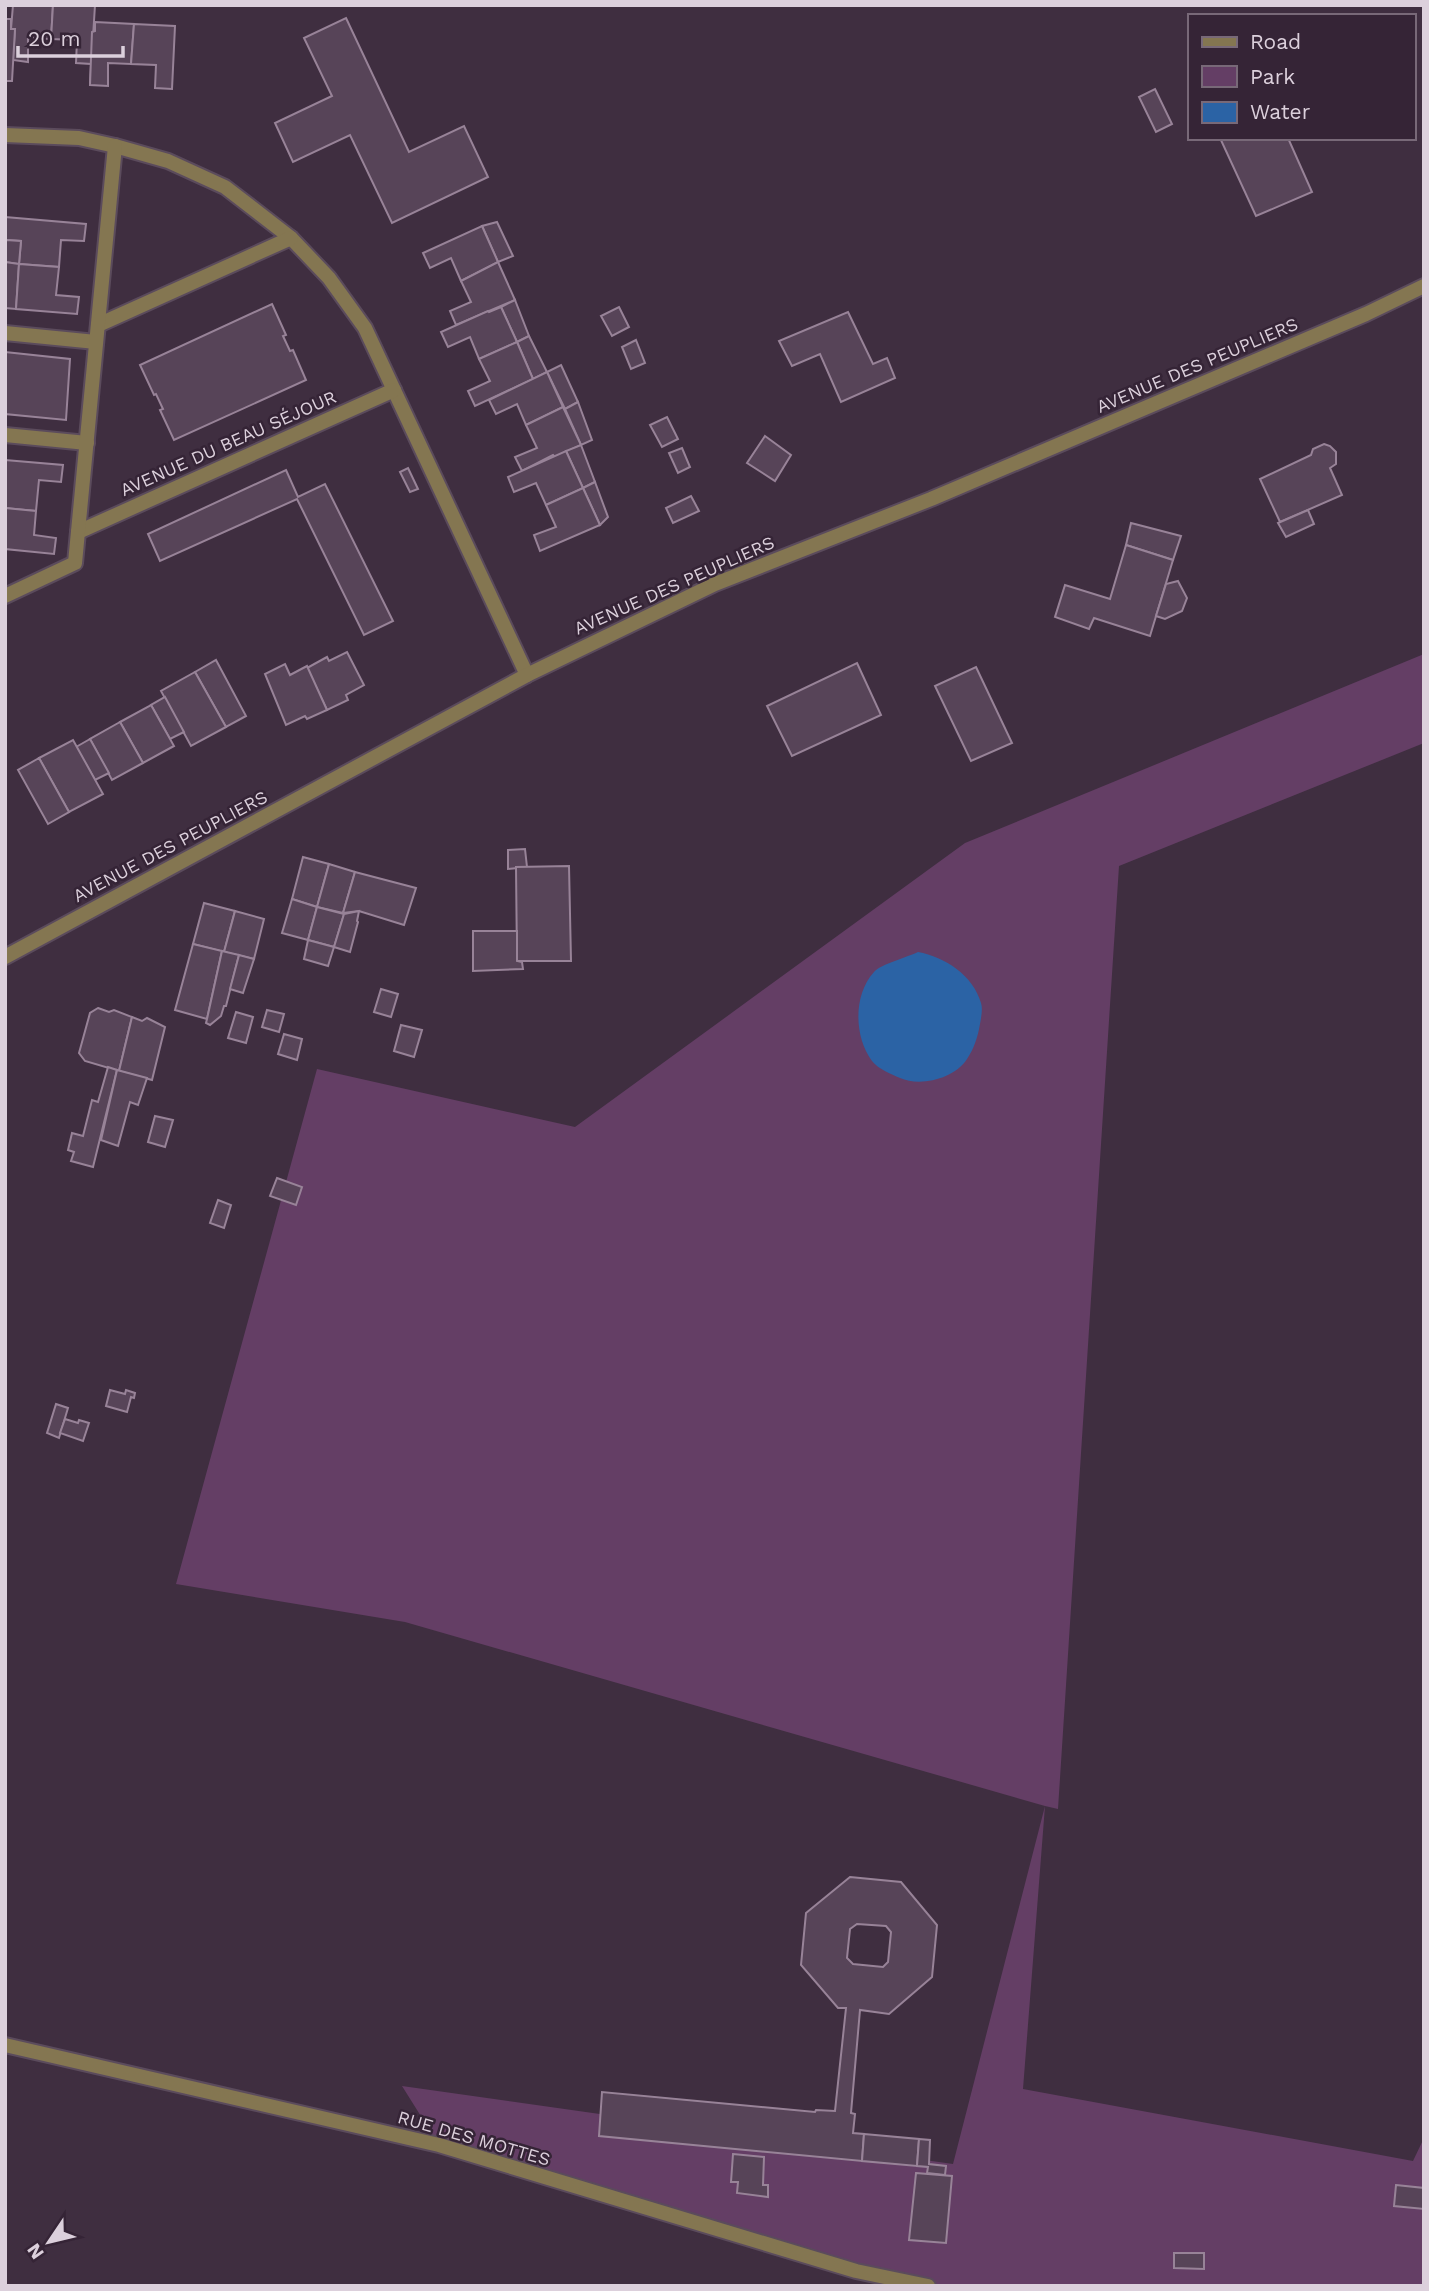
<svg xmlns="http://www.w3.org/2000/svg" width="1429" height="2291" font-family="'Work Sans',sans-serif">
<style>
.green{fill:#643e65}
.water{fill:#2b63a5}
.building{fill:#574458;stroke:#988398;stroke-width:2;fill-rule:evenodd}
.lines{fill:none;stroke-linecap:round;stroke-linejoin:round}
.street-casing{stroke:#5b4b5c;stroke-width:18}
.street{stroke:#847651;stroke-width:14}
.labels{text-anchor:middle;dominant-baseline:central;stroke-width:5;stroke-linejoin:round;paint-order:stroke}
.street-label{font-size:18px;fill:#dcd0dc;stroke:#352436}
</style>
<rect width="100%" height="100%" fill="#3f2e40"/>
<!-- green -->
<polygon class="green" points="1424,654 1424,743 1119,866 1058,1809 1045,1806 1023,2089 1413,2161 1424,2138 1424,2286 930,2286 439,2145 402,2086 953,2164 1045,1806 405,1622 176,1584 317,1069 575,1127 965,843"/>
<!-- water -->
<path class="water" d="M918,952C945,957 973,975 981,1003C983,1009 981,1018 980,1024C978,1036 974,1049 967,1059C954,1079 920,1087 900,1078C891,1074 878,1069 872,1061C854,1037 853,995 874,972C881,964 908,957 918,952Z"/>
<!-- building -->
<g class="building">
<polygon points="13,5 53,5 51,39 28,38 28,62 13,60 15,29 11,29"/>
<polygon points="53,5 95,5 90,85 91,64 76,63 77,40 51,39"/>
<polygon points="346,18 409,152 464,126 488,177 392,223 350,135 293,162 275,123 332,96 304,38"/>
<polygon points="5,19 11,19 11,29 15,29 12,81 5,81"/>
<polygon points="95,22 134,24 131,64 108,63 108,86 90,85 92,32 95,31"/>
<polygon points="134,24 175,26 172,89 155,88 156,65 131,64"/>
<polygon points="1155,89 1172,124 1156,132 1139,97"/>
<polygon points="1220,138 1288,138 1312,192 1256,216"/>
<polygon points="5,217 86,224 84,241 61,240 59,267 19,264 21,241 5,240"/>
<polygon points="497,222 513,256 498,262 482,226"/>
<polygon points="482,226 498,262 461,281 451,258 430,268 423,253"/>
<polygon points="6,240 21,241 19,264 5,262"/>
<polygon points="5,262 19,264 16,309 5,308"/>
<polygon points="498,262 515,300 456,325 450,311 471,302 461,281"/>
<polygon points="19,264 59,267 56,295 79,297 77,314 16,309"/>
<polygon points="515,300 529,336 517,342 501,307"/>
<polygon points="272,304 286,335 283,336 290,351 293,350 306,380 174,440 160,410 163,409 156,394 154,395 140,365"/>
<polygon points="501,307 517,342 479,359 470,337 448,347 441,332 488,311 489,312"/>
<polygon points="619,307 629,327 612,336 601,316"/>
<polygon points="848,312 873,364 887,358 895,378 841,402 820,354 792,366 779,341"/>
<polygon points="529,336 547,372 533,379 517,342"/>
<polygon points="636,340 645,363 631,369 622,347"/>
<polygon points="517,342 533,379 475,406 468,391 490,381 479,359"/>
<polygon points="5,352 70,359 66,420 5,414"/>
<polygon points="561,365 578,402 565,409 547,372"/>
<polygon points="547,372 563,407 526,425 517,404 496,414 489,400"/>
<polygon points="578,402 592,440 581,445 565,409"/>
<polygon points="563,407 581,445 555,457 553,455 522,471 515,457 537,448 526,425"/>
<polygon points="667,417 678,439 662,447 650,425"/>
<polygon points="765,436 791,455 775,481 747,463"/>
<polygon points="1324,444 1330,446 1336,452 1336,464 1330,468 1342,495 1280,522 1260,479 1311,455 1313,449"/>
<polygon points="581,445 595,482 583,488 566,451"/>
<polygon points="682,448 690,467 678,473 669,453"/>
<polygon points="566,451 583,488 546,505 536,483 514,492 508,477"/>
<polygon points="5,460 63,465 61,482 39,480 36,511 5,508"/>
<polygon points="408,468 418,489 410,492 400,472"/>
<polygon points="286,470 298,497 325,484 393,621 364,635 297,499 160,561 148,534"/>
<polygon points="595,482 608,517 600,525 583,488"/>
<polygon points="583,488 600,525 540,551 534,535 556,527 546,505"/>
<polygon points="691,496 699,511 673,523 666,508"/>
<polygon points="5,508 36,511 34,535 56,538 54,554 5,549"/>
<polygon points="1308,510 1314,524 1286,537 1278,523"/>
<polygon points="1131,523 1181,536 1173,560 1126,545"/>
<polygon points="1126,545 1173,560 1150,636 1094,618 1089,629 1055,617 1065,585 1110,599"/>
<polygon points="1178,581 1187,598 1182,611 1165,619 1156,616 1166,584"/>
<polygon points="347,652 364,685 346,695 348,700 327,710 307,668 327,657 329,661"/>
<polygon points="216,660 246,716 226,727 195,672"/>
<polygon points="857,663 881,715 792,756 767,706"/>
<polygon points="285,664 290,675 307,666 327,710 307,719 305,716 286,725 265,674"/>
<polygon points="976,667 1012,743 971,761 935,686"/>
<polygon points="195,672 226,727 191,746 161,691"/>
<polygon points="165,697 184,732 170,739 151,705"/>
<polygon points="151,705 174,746 143,763 120,722"/>
<polygon points="120,722 143,763 112,780 90,739"/>
<polygon points="90,739 109,773 95,780 76,747"/>
<polygon points="73,740 103,794 69,812 39,758"/>
<polygon points="39,758 69,812 48,824 18,770"/>
<polygon points="525,849 527,867 508,869 508,850"/>
<polygon points="303,857 329,864 317,907 292,899"/>
<polygon points="329,864 355,872 343,913 317,907"/>
<polygon points="569,866 571,961 517,961 516,867"/>
<polygon points="355,872 416,888 404,925 359,911 343,913"/>
<polygon points="292,899 317,907 308,940 282,933"/>
<polygon points="204,903 235,911 224,952 193,944"/>
<polygon points="317,907 344,914 334,947 308,940"/>
<polygon points="235,911 264,919 254,959 224,952"/>
<polygon points="359,911 357,921 358,922 350,952 334,947 344,914"/>
<polygon points="473,931 517,931 517,961 522,962 523,969 473,971"/>
<polygon points="308,940 334,947 328,966 304,959"/>
<polygon points="193,944 222,951 207,1019 175,1010"/>
<polygon points="222,951 239,955 226,1006 224,1006 221,1016 210,1025 206,1023 207,1019"/>
<polygon points="239,955 254,959 243,993 230,989"/>
<polygon points="381,989 398,994 391,1017 374,1012"/>
<polygon points="98,1008 109,1012 114,1010 132,1017 119,1071 85,1061 79,1053 90,1013"/>
<polygon points="267,1010 284,1014 279,1032 262,1027"/>
<polygon points="236,1012 253,1017 246,1043 228,1038"/>
<polygon points="132,1017 142,1021 147,1018 165,1027 152,1080 119,1071"/>
<polygon points="401,1025 422,1030 414,1057 394,1051"/>
<polygon points="284,1034 302,1039 297,1060 278,1054"/>
<polygon points="108,1067 117,1070 93,1167 71,1161 74,1152 68,1150 72,1133 83,1136 92,1100 98,1102"/>
<polygon points="117,1070 147,1078 138,1105 130,1102 118,1146 101,1140"/>
<polygon points="155,1116 173,1120 165,1147 148,1142"/>
<polygon points="277,1178 302,1187 296,1205 270,1196"/>
<polygon points="218,1200 231,1205 224,1228 210,1223"/>
<polygon points="110,1390 125,1394 126,1390 135,1393 134,1398 131,1397 127,1412 106,1406"/>
<polygon points="56,1404 68,1408 59,1438 47,1433"/>
<polygon points="65,1419 78,1423 79,1420 89,1423 83,1441 60,1433"/>
<path d="M850,1877L901,1882L937,1925L932,1977L889,2014L860,2010L851,2113L855,2114L853,2133L864,2134L862,2161L599,2136L602,2092L815,2112L816,2110L835,2111L846,2008H838L801,1965L806,1913ZM857,1924L886,1926L891,1932L888,1962L883,1967L853,1964L847,1958L850,1929Z"/>
<polygon points="864,2134 919,2139 917,2166 862,2161"/>
<polygon points="919,2139 930,2140 929,2164 946,2166 945,2175 927,2173 928,2167 917,2166"/>
<polygon points="733,2154 764,2157 763,2185 768,2185 768,2197 737,2193 738,2182 731,2182"/>
<polygon points="916,2173 952,2176 946,2243 909,2240"/>
<polygon points="1396,2185 1424,2188 1424,2209 1394,2206"/>
<polygon points="1174,2253 1204,2253 1204,2269 1174,2268"/>
</g>
<g class="lines">
<!-- street casing -->
<g class="street-casing">
<g id="street">
<polyline points="5,135 79,138 115,146 168,161 225,187 291,238 329,278 365,328 527,675"/>
<polyline points="98,325 291,238"/>
<polyline points="5,333 96,342"/>
<polyline points="5,435 87,443"/>
<polyline points="78,532 394,390"/>
<polyline points="5,596 75,563 115,146"/>
<polyline points="5,957 527,675 715,584 931,499 1366,314 1424,286"/>
<polyline points="5,2045 439,2145 856,2271 928,2286"/>
</g>
</g>
<!-- street -->
<use href="#street" class="street"/>
</g>
<g class="labels">
<!-- street labels -->
<g class="street-label">
<text transform="translate(1197 365) rotate(-23)">AVENUE DES PEUPLIERS</text>
<text transform="translate(228 443) rotate(-24)">AVENUE DU BEAU SÉJOUR</text>
<text transform="translate(674 585) rotate(-24)">AVENUE DES PEUPLIERS</text>
<text transform="translate(170 846) rotate(-28)">AVENUE DES PEUPLIERS</text>
<text transform="translate(474 2138) rotate(16)">RUE DES MOTTES</text>
</g>
</g>
<!-- border -->
<rect width="1429" height="2291" fill="none" stroke="#dcd0dc" stroke-width="14"/>
<!-- legend -->
<rect x="1188" y="14" width="228" height="126" fill="#352436" stroke="#786978" stroke-width="2"/>
<rect x="1202" y="37" width="35" height="10" fill="#847651" stroke="#786978" stroke-width="2"/>
<text x="1250" y="49" font-size="21" fill="#dcd0dc">Road</text>
<rect x="1202" y="66" width="35" height="21" fill="#643e65" stroke="#786978" stroke-width="2"/>
<text x="1250" y="84" font-size="21" fill="#dcd0dc">Park</text>
<rect x="1202" y="102" width="35" height="21" fill="#2b63a5" stroke="#786978" stroke-width="2"/>
<text x="1250" y="119" font-size="21" fill="#dcd0dc">Water</text>
<!-- north arrow -->
<g transform="translate(49 2242) rotate(235)" stroke="#352436" stroke-width="5" paint-order="stroke">
<path d="M0-5L12 26L0 18L-12 26Z" fill="#dcd0dc"/>
<text y="-10" font-size="19" font-weight="bold" text-anchor="middle" fill="#dcd0dc">N</text>
</g>
<!-- scale -->
<path d="M18 46v10h105v-10" fill="none" stroke="#dcd0dc" stroke-width="3.5"/>
<text x="28" y="46" font-size="21" fill="#dcd0dc" stroke="#352436" stroke-width="5" paint-order="stroke">20 m</text>
</svg>
